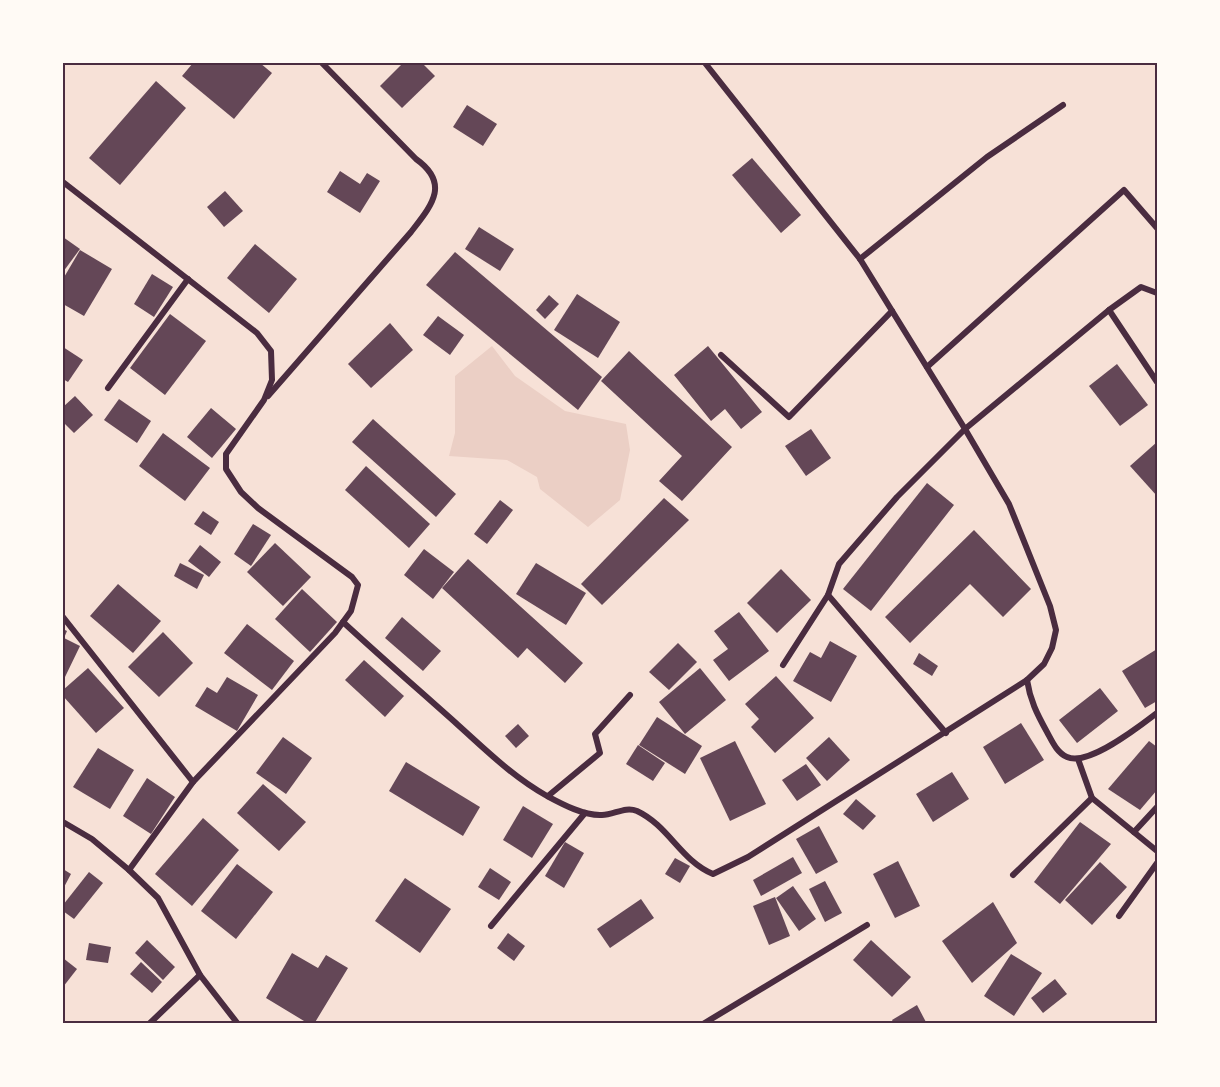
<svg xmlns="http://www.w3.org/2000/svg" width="1220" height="1087" font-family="Commissioner,sans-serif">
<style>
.green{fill:#ebcfc5}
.building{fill:#644757}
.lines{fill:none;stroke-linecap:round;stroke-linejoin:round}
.minor{stroke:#4a2c40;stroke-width:6}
.neatline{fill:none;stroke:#4a2c40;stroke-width:2}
</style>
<rect width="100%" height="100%" fill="#f7e1d7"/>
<!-- green -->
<polygon class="green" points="492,346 515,376 565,411 626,424 630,450 620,500 588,527 540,489 537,477 507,460 449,456 455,433 455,376"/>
<!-- building -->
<g class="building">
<polygon points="193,63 260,63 272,73 234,119 182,76"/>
<polygon points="403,63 422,63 435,76 402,108 380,86"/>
<polygon points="156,81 186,108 120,185 89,158"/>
<polygon points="467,105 497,124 483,146 453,127"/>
<polygon points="752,158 801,215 781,233 732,175"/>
<polygon points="340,171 360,184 367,173 380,181 360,213 327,192"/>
<polygon points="225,191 243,211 224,227 207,207"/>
<polygon points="479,227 514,249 500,271 465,249"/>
<polygon points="63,237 80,249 63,272"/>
<polygon points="255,244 297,279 269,313 227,278"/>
<polygon points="80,250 112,269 84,316 63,304 63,279"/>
<polygon points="455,252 602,377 578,410 426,285"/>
<polygon points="152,274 173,287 154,317 134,304"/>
<polygon points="577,294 620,322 598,358 554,330"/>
<polygon points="549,295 559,304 545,319 536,310"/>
<polygon points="170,314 206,341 165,395 130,368"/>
<polygon points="438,316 464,335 450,355 423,335"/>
<polygon points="390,323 413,350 371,388 348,364"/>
<polygon points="708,346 762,412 741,429 725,409 711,421 674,375"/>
<polygon points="63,347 83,360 68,382 63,379"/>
<polygon points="629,351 732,447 682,501 659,481 682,456 601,381"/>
<polygon points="1117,364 1148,405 1120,426 1089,386"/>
<polygon points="75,396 93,415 74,433 63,422 63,407"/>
<polygon points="119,399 151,421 137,443 104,420"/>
<polygon points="211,408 236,429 212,458 187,437"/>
<polygon points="373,419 456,494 436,517 352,442"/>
<polygon points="811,429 831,458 806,476 785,446"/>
<polygon points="163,433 210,468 185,501 139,466"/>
<polygon points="1157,442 1157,496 1130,466"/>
<polygon points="366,466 430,524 409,548 345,490"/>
<polygon points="927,483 954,505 871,611 843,589"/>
<polygon points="664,498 689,520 602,605 581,584"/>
<polygon points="500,500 513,510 487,544 474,534"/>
<polygon points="203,511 219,522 211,535 194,524"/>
<polygon points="253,524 271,535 251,566 234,554"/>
<polygon points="974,530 1031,589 1003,617 970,584 910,643 885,617"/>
<polygon points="275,543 311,577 283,606 247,572"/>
<polygon points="200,545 221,562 209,577 188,561"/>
<polygon points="424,549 454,572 433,599 404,575"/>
<polygon points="468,559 583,663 565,683 527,648 518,658 442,588"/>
<polygon points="180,563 204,575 197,589 174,576"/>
<polygon points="536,563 586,593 566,625 516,594"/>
<polygon points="781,569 811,600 777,633 747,603"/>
<polygon points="118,584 161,621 133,653 90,616"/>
<polygon points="302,589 337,622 310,652 275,619"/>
<polygon points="739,612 769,651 729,681 713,660 728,649 714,631"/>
<polygon points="402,617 441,651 423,671 385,638"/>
<polygon points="247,624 294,661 272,690 224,653"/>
<polygon points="63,629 67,631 64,638 80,646 65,677"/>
<polygon points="163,632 193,663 159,697 128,667"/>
<polygon points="830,641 857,656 831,702 793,681 810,652 821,658"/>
<polygon points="678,643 697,662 669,690 649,672"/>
<polygon points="1157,649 1157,701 1145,708 1122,671"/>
<polygon points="919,653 938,666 932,676 913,664"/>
<polygon points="364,660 404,696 385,717 345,680"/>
<polygon points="88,668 124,708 96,733 63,696 63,690"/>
<polygon points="700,668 726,700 685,734 659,702"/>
<polygon points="776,676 814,718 775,753 751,727 759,719 745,704"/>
<polygon points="227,677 258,695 237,731 195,706 207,687 217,693"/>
<polygon points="1100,688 1118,711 1077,743 1059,720"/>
<polygon points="657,717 702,746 685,774 639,745"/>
<polygon points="1021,723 1044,760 1005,784 983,747"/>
<polygon points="518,724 529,736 516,748 505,736"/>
<polygon points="283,737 312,758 286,794 256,773"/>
<polygon points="829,737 850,760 827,781 806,758"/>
<polygon points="735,741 766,804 730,821 700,758"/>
<polygon points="1149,741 1157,747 1157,790 1140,810 1108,789"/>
<polygon points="638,745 665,763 653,781 626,764"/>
<polygon points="98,748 134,770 110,809 73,787"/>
<polygon points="406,762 480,807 463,836 389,791"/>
<polygon points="806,764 821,785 797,801 782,780"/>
<polygon points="952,772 969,799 933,822 916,794"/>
<polygon points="147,778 175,797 151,834 123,816"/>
<polygon points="263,784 306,822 279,851 237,813"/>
<polygon points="856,799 876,816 863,830 843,814"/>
<polygon points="523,806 553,824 532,858 503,840"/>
<polygon points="203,818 239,850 192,906 155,874"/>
<polygon points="1080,822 1111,844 1060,904 1034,882"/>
<polygon points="819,826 838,862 816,874 796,839"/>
<polygon points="565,842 584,853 564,888 545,876"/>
<polygon points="793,857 802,873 761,896 753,880"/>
<polygon points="675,858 690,866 680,883 665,874"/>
<polygon points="898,861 920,906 895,918 873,874"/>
<polygon points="1100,862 1127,887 1092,925 1065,900"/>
<polygon points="237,864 273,892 236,939 201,911"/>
<polygon points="490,868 511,882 499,900 478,887"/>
<polygon points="63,869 71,874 63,889"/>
<polygon points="89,872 103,883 74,919 63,911 63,905"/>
<polygon points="405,878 451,909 420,953 375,921"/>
<polygon points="825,881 842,913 825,922 809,889"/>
<polygon points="793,886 816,919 799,931 776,898"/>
<polygon points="775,897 790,936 769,945 753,906"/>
<polygon points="641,899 654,918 610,948 597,929"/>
<polygon points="993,902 1017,943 972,983 942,941"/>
<polygon points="508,933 525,946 514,961 497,948"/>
<polygon points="147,940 175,967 163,980 135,953"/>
<polygon points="871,940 911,977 892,997 853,960"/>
<polygon points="89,943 111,947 108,963 86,960"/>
<polygon points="292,953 318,968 326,955 348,968 314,1024 309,1024 266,998"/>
<polygon points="1011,954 1042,973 1014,1016 984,996"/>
<polygon points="63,958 77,969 63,987"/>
<polygon points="141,962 162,982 152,993 130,974"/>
<polygon points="1055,979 1067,994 1043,1013 1031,998"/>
<polygon points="917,1005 927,1024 894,1024 892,1020"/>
</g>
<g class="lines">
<!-- minor -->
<g class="minor">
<polyline points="63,182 257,333 271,351 272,380 264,400 226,454 226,469 241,492 258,508 352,577 358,585 351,611 335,633 193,782 129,870 158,898 200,975 238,1024"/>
<polyline points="860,259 987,157 1063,105"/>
<polyline points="1109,310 1157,382"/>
<polyline points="721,355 789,417 892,311"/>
<polyline points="927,367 1124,190 1157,228"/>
<polyline points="108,388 188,279"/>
<path d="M268,396L411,232C431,206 451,184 416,159L322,63"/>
<polyline points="828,595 839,564 897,497 965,429 1109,310 1141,287 1157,293"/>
<polyline points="63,617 193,782"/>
<path d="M343,622C381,657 420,691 458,725C487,751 513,777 547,796C562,804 584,816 602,815C614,815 625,806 637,811C669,826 680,860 713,874L748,857L1027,680L1044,664L1052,648L1056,630L1050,606L1009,504L965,429L860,259L705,63"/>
<polyline points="783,665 828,595 946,733"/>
<path d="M1027,680C1030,700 1037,714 1047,732C1052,741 1057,753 1067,757C1088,767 1140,726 1157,713"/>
<polyline points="1078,759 1092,798 1157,851"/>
<polyline points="548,796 600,753 595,734 630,695"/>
<polyline points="63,822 92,839 129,870"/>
<polyline points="1134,832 1157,807"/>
<polyline points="1013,875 1092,798"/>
<polyline points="1119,916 1157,863"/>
<polyline points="491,926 585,813"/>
<polyline points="149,1024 200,975"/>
<polyline points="703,1024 867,925"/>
</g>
</g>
<!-- border -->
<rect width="1220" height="1087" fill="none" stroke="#fffaf5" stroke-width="129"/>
<rect x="64" y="64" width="1092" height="958" class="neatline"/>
</svg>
